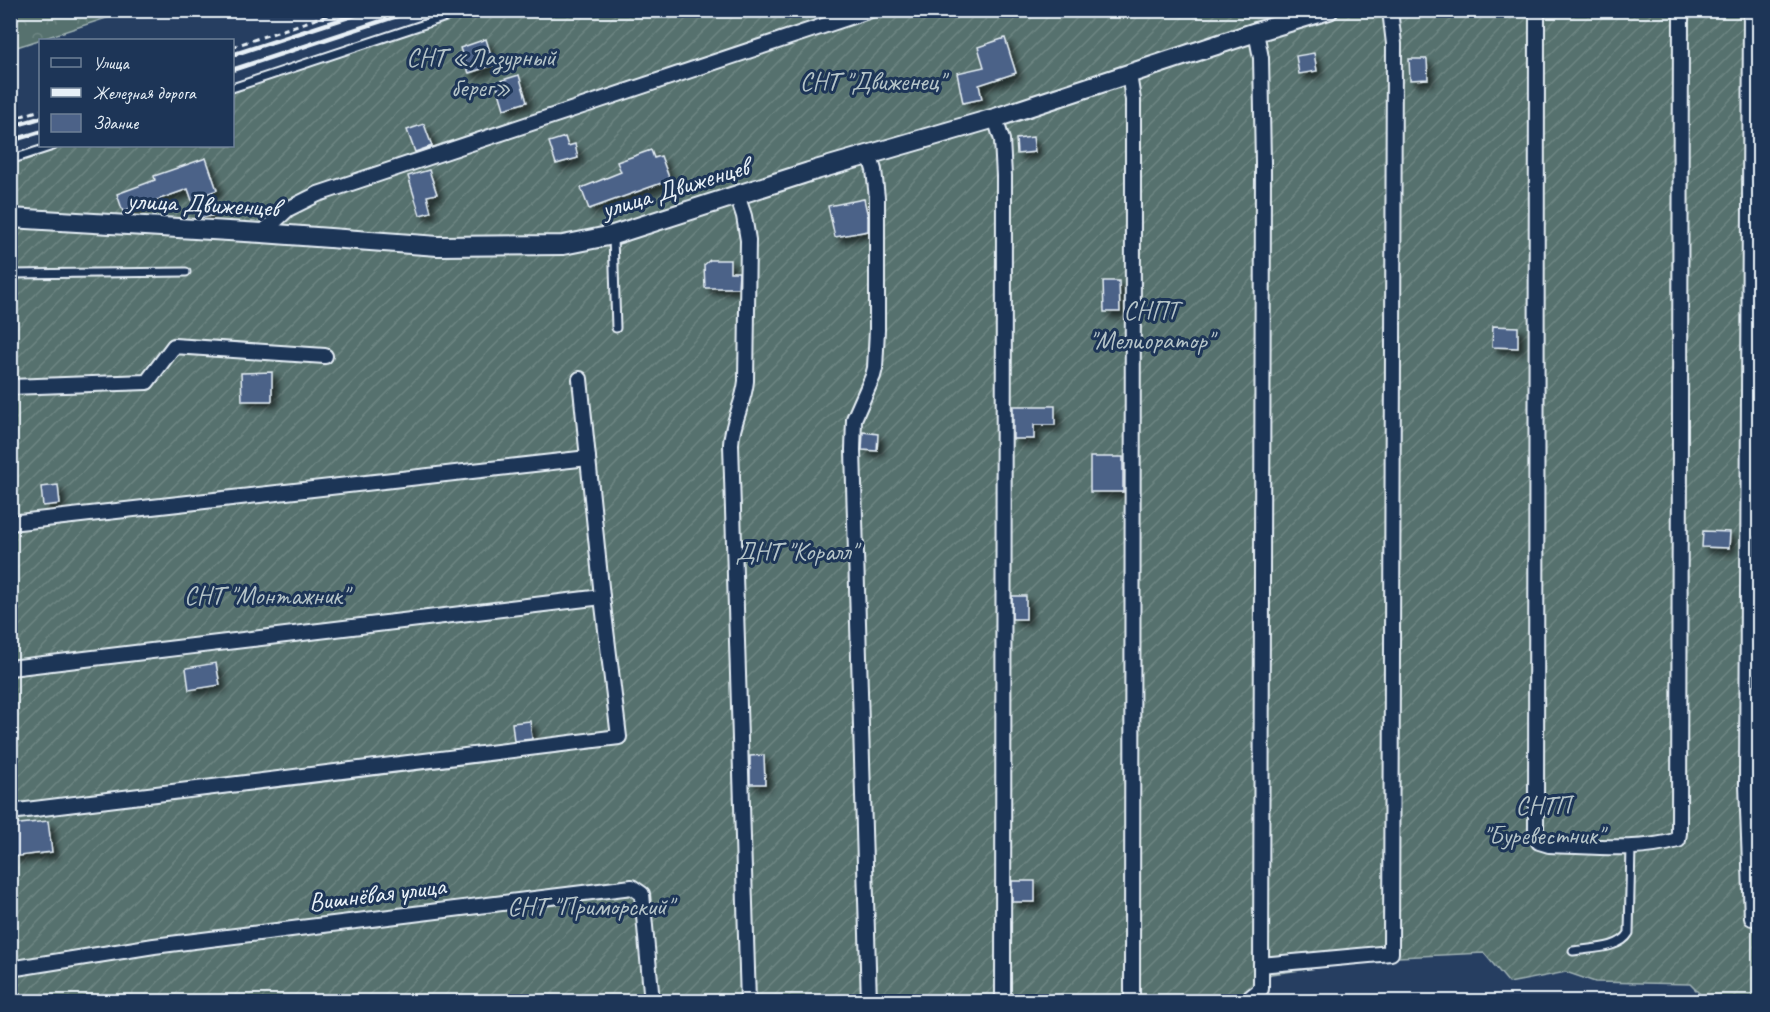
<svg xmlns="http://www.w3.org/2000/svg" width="1770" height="1012" font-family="Caveat,sans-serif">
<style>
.forest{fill:url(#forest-crowns);stroke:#9fb1b3;stroke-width:1.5}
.garden{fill:url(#garden-furrows);stroke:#9fb1b3;stroke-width:1.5}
.building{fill:#4c6288;stroke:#e8f1f8;stroke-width:1.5;filter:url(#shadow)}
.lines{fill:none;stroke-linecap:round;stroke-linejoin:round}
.service-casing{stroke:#e8f1f8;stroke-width:11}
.minor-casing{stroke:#e8f1f8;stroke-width:18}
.tertiary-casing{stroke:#e8f1f8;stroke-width:22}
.path{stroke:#e8f1f8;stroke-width:3;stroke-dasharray:6 4.5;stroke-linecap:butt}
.service{stroke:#1d3557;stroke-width:7}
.minor{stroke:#1d3557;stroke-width:14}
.tertiary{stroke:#1d3557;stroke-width:18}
.rail{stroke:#e8f1f8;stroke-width:4.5}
.labels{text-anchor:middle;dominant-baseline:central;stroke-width:6;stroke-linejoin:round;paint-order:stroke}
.park-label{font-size:26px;fill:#b5c4c8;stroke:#1d3557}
.street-label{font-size:26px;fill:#e8f1f8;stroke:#1d3557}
</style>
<defs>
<pattern id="forest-crowns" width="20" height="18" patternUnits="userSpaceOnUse" patternTransform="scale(1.5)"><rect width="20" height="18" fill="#56716e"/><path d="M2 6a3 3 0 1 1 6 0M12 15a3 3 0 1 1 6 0" fill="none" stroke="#6e8683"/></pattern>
<pattern id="garden-furrows" width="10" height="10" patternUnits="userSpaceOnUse" patternTransform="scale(1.5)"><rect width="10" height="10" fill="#56716e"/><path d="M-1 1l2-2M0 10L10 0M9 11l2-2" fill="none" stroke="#6e8683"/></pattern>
<filter id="shadow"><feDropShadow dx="5.5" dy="5.5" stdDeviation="3" flood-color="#0009"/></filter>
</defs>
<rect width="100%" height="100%" fill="#263e61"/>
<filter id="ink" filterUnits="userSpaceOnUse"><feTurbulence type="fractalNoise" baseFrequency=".0167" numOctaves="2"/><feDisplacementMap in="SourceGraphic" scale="12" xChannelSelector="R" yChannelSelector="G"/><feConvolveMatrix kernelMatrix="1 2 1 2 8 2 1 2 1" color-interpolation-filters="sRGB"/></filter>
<g filter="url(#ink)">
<!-- forest -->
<polygon class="forest" points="11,10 128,10 128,11 11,49"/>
<!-- garden -->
<polygon class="garden" points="474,11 1759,11 1759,1001 1707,1001 1690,984 1595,982 1566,972 1509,983 1484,953 1398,957 1271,974 1235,1002 11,1001 10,164 65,146 232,146 233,90"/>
<!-- building -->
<g class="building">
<polygon points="1005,38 1016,73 979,85 982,99 963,103 957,73 984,67 978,47"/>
<polygon points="486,39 494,65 469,73 460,48"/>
<polygon points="1314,53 1317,71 1299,74 1296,56"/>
<polygon points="1409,59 1427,59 1428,79 1410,80"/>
<polygon points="519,75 527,102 504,109 496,82"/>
<polygon points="424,124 432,146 415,152 407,130"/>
<polygon points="565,137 568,146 575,144 578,158 556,164 549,142"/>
<polygon points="1033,137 1035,152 1017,154 1016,139"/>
<polygon points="651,150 654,158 661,156 670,180 589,209 581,188 621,172 617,162"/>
<polygon points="206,158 217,190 204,195 212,216 198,218 188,189 123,212 117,194 155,180 154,176"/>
<polygon points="429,170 437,194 427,196 431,212 420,215 408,176"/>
<polygon points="864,199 868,217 868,231 835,237 828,206"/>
<polygon points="710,260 730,260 730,272 739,272 738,288 705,288 704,265"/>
<polygon points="1103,281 1119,281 1120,312 1104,312"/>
<polygon points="1493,326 1518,327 1518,348 1492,347"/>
<polygon points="272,372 272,401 242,401 241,373"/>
<polygon points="1013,406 1055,406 1055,425 1034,425 1034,439 1013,439"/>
<polygon points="863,432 878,434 877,451 862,450"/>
<rect x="1090" y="457" width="33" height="35"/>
<polygon points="58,485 60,504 43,506 41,487"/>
<polygon points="1703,531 1730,532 1729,548 1702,547"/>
<rect x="1012" y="596" width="14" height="23"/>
<polygon points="216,663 220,685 189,690 186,668"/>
<polygon points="530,721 532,739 514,741 512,723"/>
<polygon points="764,755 765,784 750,784 750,756"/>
<polygon points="48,821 52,852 11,857 10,825"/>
<rect x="1012" y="881" width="23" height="21"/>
</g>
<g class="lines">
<!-- service casing -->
<g class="service-casing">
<g id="service">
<polyline points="232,88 467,10"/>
<polyline points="10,160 53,146"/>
<polyline points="613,237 616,328"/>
<polyline points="10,274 186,272"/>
<path d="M1573,951C1591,948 1620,949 1629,933L1631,847"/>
</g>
</g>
<!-- minor casing -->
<g class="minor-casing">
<g id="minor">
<path d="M1537,10L1536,835L1539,842L1549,845C1591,846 1638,852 1678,840L1679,833L1681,10"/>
<polyline points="1751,10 1747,784 1752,918"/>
<polyline points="1129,74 1133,100 1133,177 1132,1002"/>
<polyline points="995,118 1002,140 1004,176 1003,1002"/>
<polyline points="869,154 874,170 877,198 877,330 875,368 873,376 854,419 853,450 869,1002"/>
<path d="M737,195L744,216L748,240L746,381C744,403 732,422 731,444L748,1002"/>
<polyline points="262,233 288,209 318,194 871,10"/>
<polyline points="10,387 147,382 174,346 325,356"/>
<polyline points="10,523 588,458"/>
<polyline points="10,668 602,597"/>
<polyline points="10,812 619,737 602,597 580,379"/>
<polyline points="1261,965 1391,953 1394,44 1390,10"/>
<polyline points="10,969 154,946 632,887 642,894 652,1002"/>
<polyline points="1245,1002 1261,989 1263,163 1261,58 1256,32"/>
</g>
</g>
<!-- tertiary casing -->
<g class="tertiary-casing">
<polyline id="tertiary" points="10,218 262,233 438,246 563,245 613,235 809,172 995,118 1256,32 1329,10"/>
</g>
<!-- path -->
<g class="path">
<polyline points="232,47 343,10"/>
<polyline points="10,120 40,110"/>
</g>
<!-- service -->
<use href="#service" class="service"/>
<!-- minor -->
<use href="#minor" class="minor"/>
<!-- tertiary -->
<use href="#tertiary" class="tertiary"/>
<!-- rail -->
<g class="rail">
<polyline points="232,55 370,10"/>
<polyline points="232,70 415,10"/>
<polyline points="10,127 40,118"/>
<polyline points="10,141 40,132"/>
</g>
</g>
</g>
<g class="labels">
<!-- park labels -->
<g class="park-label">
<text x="481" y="57">СНТ «Лазурный<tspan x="481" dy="30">берег»</tspan></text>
<text x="872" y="81">СНТ "Движенец"</text>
<text x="1151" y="310">СНПТ<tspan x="1151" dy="30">"Мелиоратор"</tspan></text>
<text x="796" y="551">ДНТ "Коралл"</text>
<text x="266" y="595">СНТ "Монтажник"</text>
<text x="1543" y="805">СНТП<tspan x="1543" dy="30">"Буревестник"</tspan></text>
<text x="590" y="906">СНТ "Приморский"</text>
</g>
<!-- street labels -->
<g class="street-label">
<text transform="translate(675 188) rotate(-17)">улица Движенцев</text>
<text transform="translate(203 204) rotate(3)">улица Движенцев</text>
<text transform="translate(377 894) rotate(-7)">Вишнёвая улица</text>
</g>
</g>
<!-- margin -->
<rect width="1770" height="1012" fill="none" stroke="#1d3557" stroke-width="36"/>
<rect x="18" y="18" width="1734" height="976" fill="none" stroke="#e8f1f8" stroke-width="2" filter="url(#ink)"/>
<!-- legend -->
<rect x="39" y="39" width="195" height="108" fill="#1d3557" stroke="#6e8097" stroke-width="1.5"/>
<rect x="51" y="58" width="30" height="9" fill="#1d3557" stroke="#6e8097" stroke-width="1.5"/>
<text x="93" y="69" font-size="18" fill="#e8f1f8">Улица</text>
<rect x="51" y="88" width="30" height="9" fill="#e8f1f8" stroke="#6e8097" stroke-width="1.5"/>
<text x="93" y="99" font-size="18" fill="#e8f1f8">Железная дорога</text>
<rect x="51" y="114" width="30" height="18" fill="#4c6288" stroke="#6e8097" stroke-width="1.5"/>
<text x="93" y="129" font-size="18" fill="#e8f1f8">Здание</text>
</svg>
